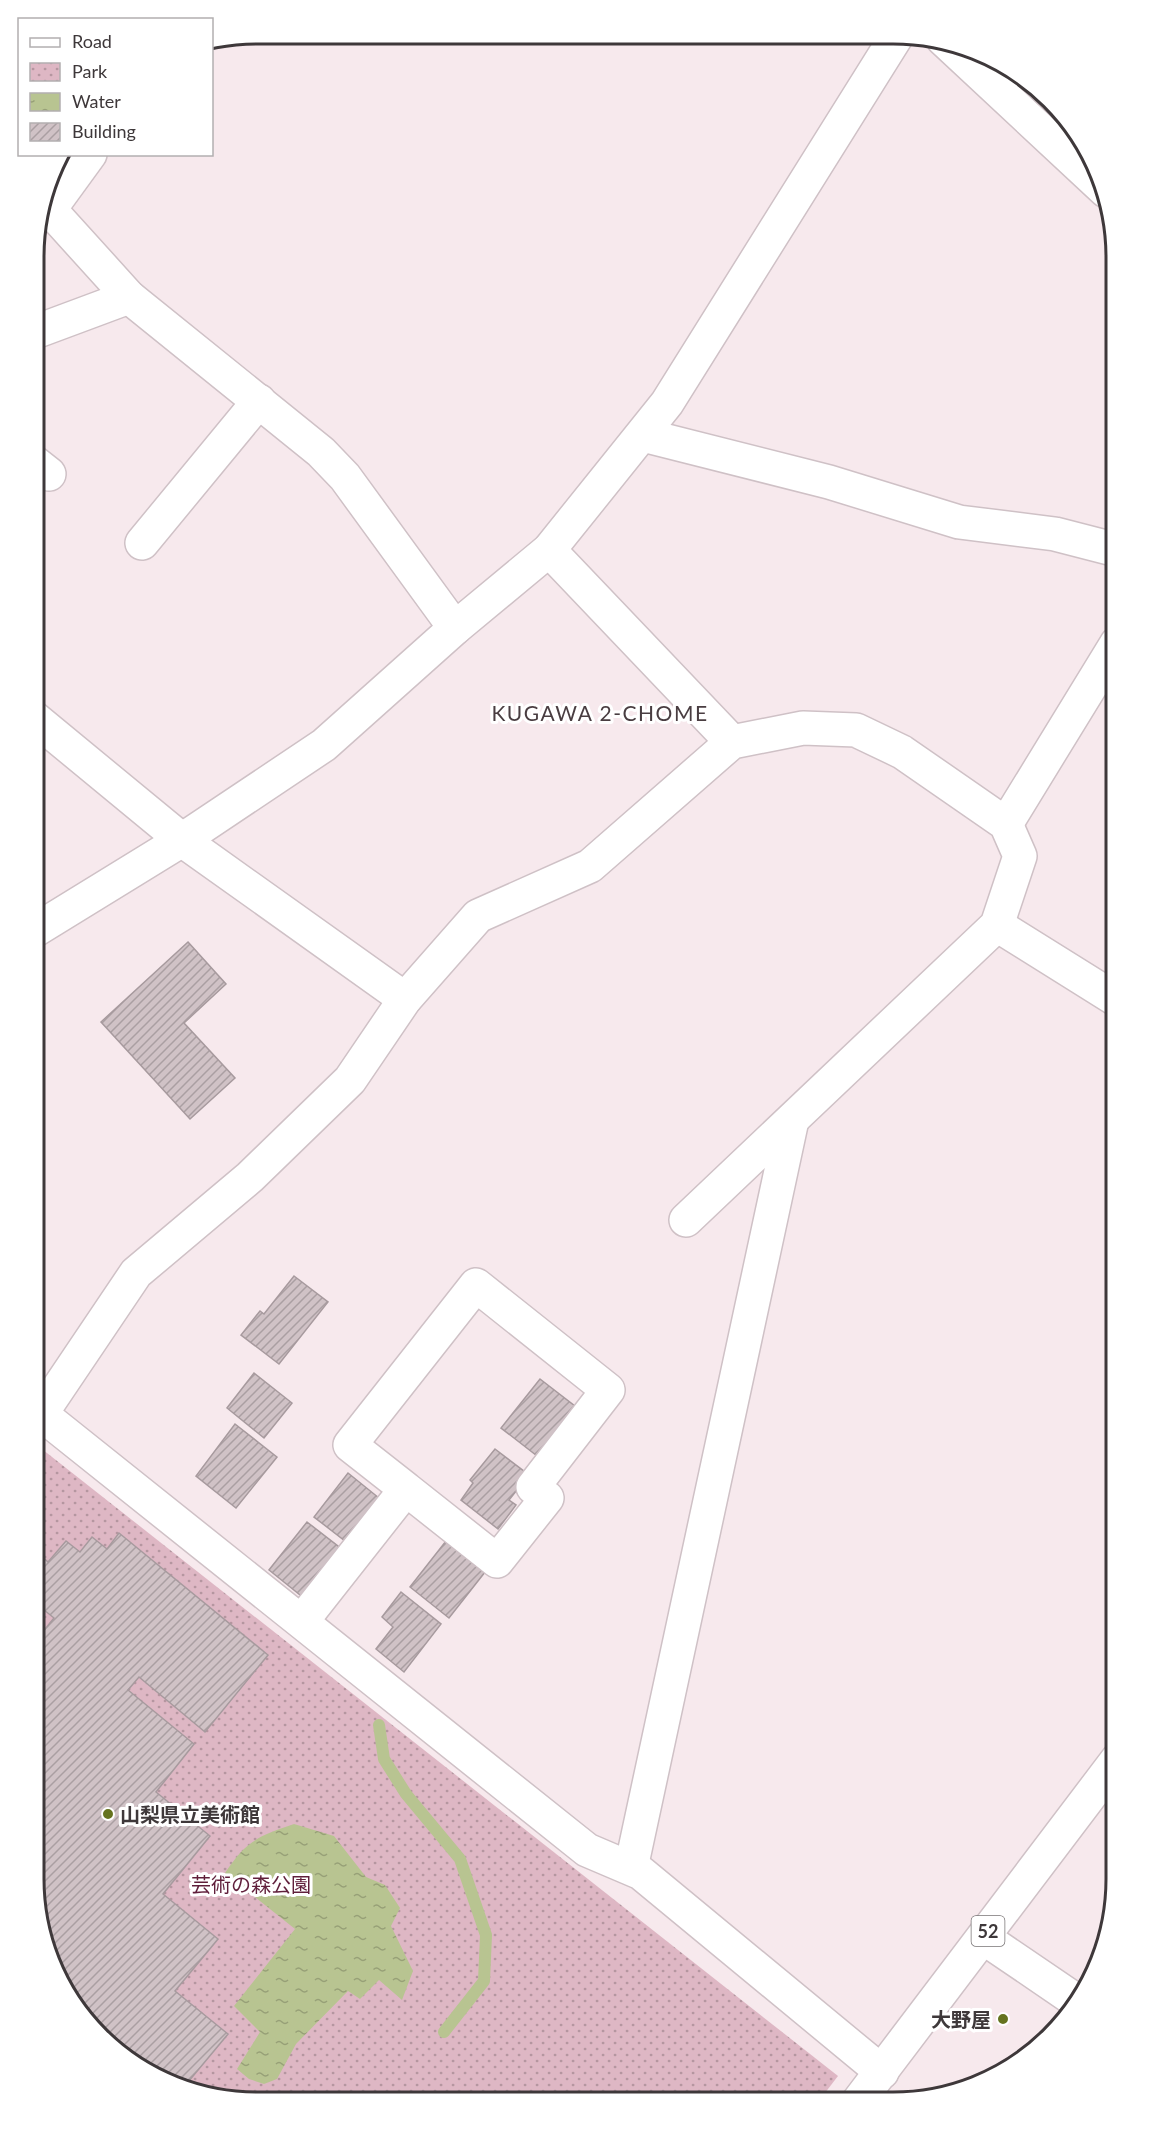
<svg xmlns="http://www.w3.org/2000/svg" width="1150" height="2135" font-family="Lato,'Noto Sans JP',sans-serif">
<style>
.park{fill:url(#park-dots)}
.water{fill:url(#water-ripples)}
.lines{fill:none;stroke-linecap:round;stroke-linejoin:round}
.stream{stroke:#b8c491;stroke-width:12}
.building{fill:url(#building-hatch);stroke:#a79a9e;stroke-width:1.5}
.street-casing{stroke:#cfc1c6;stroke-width:36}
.highway-casing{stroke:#cfc1c6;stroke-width:36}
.street{stroke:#fff;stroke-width:33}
.highway{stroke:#fff;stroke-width:33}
.poi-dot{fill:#65731f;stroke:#fff;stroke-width:2}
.labels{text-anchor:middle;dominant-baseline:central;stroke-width:6;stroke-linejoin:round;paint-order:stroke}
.shield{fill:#fff;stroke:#787475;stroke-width:1.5}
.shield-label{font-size:18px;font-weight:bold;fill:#3e383a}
.poi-label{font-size:20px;font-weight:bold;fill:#3e383a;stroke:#fff;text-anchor:start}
.park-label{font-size:20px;fill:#601f3b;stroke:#fff}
.neighbourhood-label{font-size:21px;letter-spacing:1.5px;fill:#493d41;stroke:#fff}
.rim{fill:none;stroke:#3e383a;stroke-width:3}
</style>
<defs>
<pattern id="park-dots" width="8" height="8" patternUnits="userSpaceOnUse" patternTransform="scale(1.5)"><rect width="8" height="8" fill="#deb7c4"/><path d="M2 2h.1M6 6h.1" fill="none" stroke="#b596a0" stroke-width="1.8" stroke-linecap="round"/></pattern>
<pattern id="water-ripples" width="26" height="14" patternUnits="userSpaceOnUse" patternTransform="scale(1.5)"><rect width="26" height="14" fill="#b8c491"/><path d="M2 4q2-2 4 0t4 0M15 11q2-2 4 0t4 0" fill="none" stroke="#97a077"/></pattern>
<pattern id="building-hatch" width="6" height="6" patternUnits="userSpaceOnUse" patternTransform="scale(1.5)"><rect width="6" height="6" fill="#d0c2c6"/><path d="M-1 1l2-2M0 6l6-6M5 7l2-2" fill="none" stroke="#aa9fa2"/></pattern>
</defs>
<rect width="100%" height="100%" fill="#f7e9ed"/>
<!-- park -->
<polygon class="park" points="33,1442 838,2076 818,2102 227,2100 158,2079 109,2047 71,2003 45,1951 33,1879"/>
<!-- water -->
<path class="water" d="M294,1824L334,1836L366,1877L385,1885L400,1908L391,1926L413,1971L402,2000L379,1980L360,1999L348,1991L296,2044L277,2079L264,2084L249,2079L237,2069L260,2032L234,2006L295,1929L225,1873C246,1841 258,1836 294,1824Z"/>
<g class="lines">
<!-- stream -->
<polyline class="stream" points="379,1725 384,1759 406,1794 460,1859 486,1935 484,1981 444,2032"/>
</g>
<!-- building -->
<g class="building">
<polygon points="188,942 226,984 184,1023 235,1078 190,1119 101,1022"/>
<polygon points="294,1276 328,1302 279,1364 241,1335 260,1311 264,1314"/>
<polygon points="254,1373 292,1403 264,1438 227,1408"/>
<polygon points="540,1379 580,1410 541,1459 501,1428"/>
<polygon points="235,1424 277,1457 236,1508 196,1476"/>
<polygon points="495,1449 529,1475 509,1500 516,1505 498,1529 461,1500 473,1483 470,1480"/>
<polygon points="348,1473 379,1498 345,1541 314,1517"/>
<polygon points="307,1522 343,1550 305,1599 269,1570"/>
<polygon points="119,1533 268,1655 205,1732 139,1677 128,1690 194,1744 156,1792 210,1836 163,1894 218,1939 175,1991 228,2034 184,2087 158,2079 109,2047 71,2003 45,1951 33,1879 33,1644 54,1618 33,1601 33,1554 36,1551 48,1562 66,1541 80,1552 92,1537 107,1549"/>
<polygon points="446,1541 485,1572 449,1618 410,1587"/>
<polygon points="401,1592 441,1624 404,1672 376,1649 393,1627 382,1617"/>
</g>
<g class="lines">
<!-- street casing -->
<g class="street-casing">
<g id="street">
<polyline points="943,39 1106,191"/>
<polyline points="43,202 129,297 321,452 345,477 455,628"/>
<polyline points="50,209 90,154"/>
<polyline points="35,332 129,297"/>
<polyline points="643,435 829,482 959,522 1055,534 1117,550"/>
<polyline points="35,463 49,474"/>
<polyline points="142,543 259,401"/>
<polyline points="549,550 732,742"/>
<polyline points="34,718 182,840 405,999"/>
<polyline points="1006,824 1117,643"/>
<polyline points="997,925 1117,1000"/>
<polyline points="34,931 182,840 324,745 455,628 549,550 667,403 896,37"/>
<polyline points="41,1414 136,1273 250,1177 350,1080 405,999 478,916 590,866 732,742 803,728 856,730 902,752 1006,824 1020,856 997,925 686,1220"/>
<polyline points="34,1415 41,1414 587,1850 641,1873 882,2072"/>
<polyline points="302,1621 406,1489 497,1561 547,1498 533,1487 608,1390 476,1285 350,1445 406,1489"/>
<polyline points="631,1868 792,1120"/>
<polyline points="984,1938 1078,2002"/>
</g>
</g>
<!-- highway casing -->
<g class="highway-casing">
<polyline id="highway" points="858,2102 1117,1760"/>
</g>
<!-- street -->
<use href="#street" class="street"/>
<!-- highway -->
<use href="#highway" class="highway"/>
</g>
<!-- markers -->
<g class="poi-dot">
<circle cx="108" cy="1814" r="6"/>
<circle cx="1003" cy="2019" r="6"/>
</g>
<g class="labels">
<!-- shield labels -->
<rect class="shield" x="971.5" y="1916" width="33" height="30" rx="4.5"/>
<g class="shield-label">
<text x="988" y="1931">52</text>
</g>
<!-- poi labels -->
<g class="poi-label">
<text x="120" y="1814">山梨県立美術館</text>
<text x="991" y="2019" text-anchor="end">大野屋</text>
</g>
<!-- park labels -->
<g class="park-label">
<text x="251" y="1884">芸術の森公園</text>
</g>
<!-- neighbourhood labels -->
<g class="neighbourhood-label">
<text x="600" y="712">KUGAWA 2-CHOME</text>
</g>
</g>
<!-- crop -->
<path d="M0 0H1150V2135H0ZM257 44H893A213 213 0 0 1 1106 257V1879A213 213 0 0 1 893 2092H257A213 213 0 0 1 44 1879V257A213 213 0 0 1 257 44Z" fill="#fff" fill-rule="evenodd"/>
<path class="rim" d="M257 44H893A213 213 0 0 1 1106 257V1879A213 213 0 0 1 893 2092H257A213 213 0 0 1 44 1879V257A213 213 0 0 1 257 44Z"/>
<!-- legend -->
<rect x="18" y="18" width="195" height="138" fill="#ffffff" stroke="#b2afb0" stroke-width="1.5"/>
<rect x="30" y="38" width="30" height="9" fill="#ffffff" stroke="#b2afb0" stroke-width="1.5"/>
<text x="72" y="48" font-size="18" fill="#3e383a">Road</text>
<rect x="30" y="63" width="30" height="18" fill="url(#park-dots)" stroke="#b2afb0" stroke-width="1.5"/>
<text x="72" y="78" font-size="18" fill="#3e383a">Park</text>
<rect x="30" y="93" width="30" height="18" fill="url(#water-ripples)" stroke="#b2afb0" stroke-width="1.5"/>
<text x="72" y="108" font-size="18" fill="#3e383a">Water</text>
<rect x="30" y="123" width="30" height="18" fill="url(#building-hatch)" stroke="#b2afb0" stroke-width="1.5"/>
<text x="72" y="138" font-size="18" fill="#3e383a">Building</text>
</svg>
